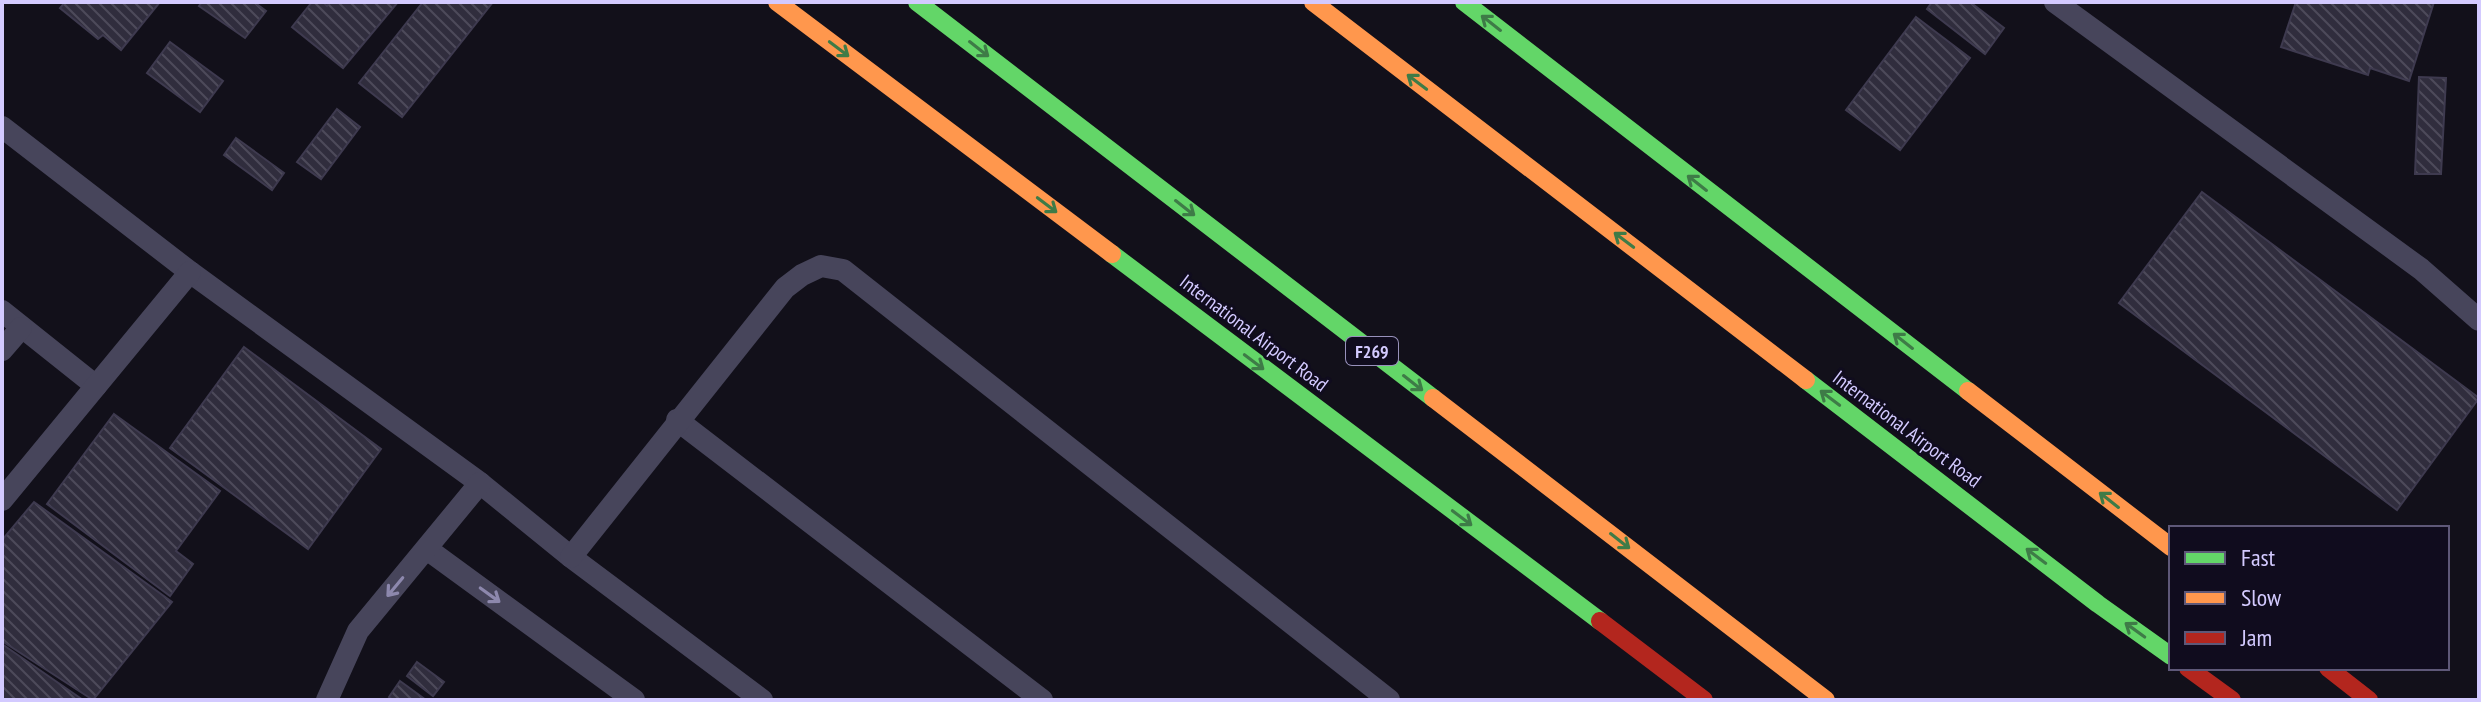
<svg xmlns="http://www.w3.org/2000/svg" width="2481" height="702" font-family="'PT Sans Narrow',sans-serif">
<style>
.building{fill:url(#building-back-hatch);stroke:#3e3a4f;stroke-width:2}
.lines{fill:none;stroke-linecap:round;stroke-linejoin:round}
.lane{stroke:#47455b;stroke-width:22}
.fast{stroke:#63d668;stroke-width:18}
.slow{stroke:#ff974d;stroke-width:18}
.jam{stroke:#b3261e;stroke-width:18}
.oneway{stroke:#3e7b47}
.oneway2{stroke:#8d88ad}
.labels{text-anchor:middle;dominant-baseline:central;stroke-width:6;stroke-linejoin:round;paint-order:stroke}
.shield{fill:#100c1e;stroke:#9891bc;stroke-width:2}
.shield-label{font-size:18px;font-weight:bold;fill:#d3caff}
.street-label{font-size:20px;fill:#d3caff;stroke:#100c1e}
</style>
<defs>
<pattern id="building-back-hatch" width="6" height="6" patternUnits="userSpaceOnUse" patternTransform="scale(2)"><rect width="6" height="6" fill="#302d3d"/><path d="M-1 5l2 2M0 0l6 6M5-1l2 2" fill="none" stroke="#4d4a5a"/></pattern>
</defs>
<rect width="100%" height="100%" fill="#12101a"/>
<!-- building -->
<g class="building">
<polygon points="65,2 160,2 121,50 103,35 98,39 60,8"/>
<polygon points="202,2 254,2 266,11 245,38 199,6"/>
<polygon points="312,2 323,2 327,6 330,2 398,2 343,68 292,27"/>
<polygon points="423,2 493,2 402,117 359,83"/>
<polygon points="1932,2 1970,2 2004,28 1985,54 1927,9"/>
<polygon points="2296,2 2434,2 2409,81 2370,68 2368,75 2281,47"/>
<polygon points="1916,17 1970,58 1900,150 1846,110"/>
<polygon points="170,42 223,81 200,112 147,73"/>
<polygon points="2419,77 2446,78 2441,174 2415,174"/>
<polygon points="337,109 360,127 321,179 297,162"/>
<polygon points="236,138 284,173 272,190 224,155"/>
<polygon points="2202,192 2479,398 2397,510 2119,303"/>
<polygon points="244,347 381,449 308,549 170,448"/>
<polygon points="114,414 220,491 176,551 193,564 170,596 47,504"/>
<polygon points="34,502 172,602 93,700 2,641 2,540"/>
<polygon points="2,644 83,700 2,700"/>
<polygon points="417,662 444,682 433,696 407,676"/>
<polygon points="400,681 426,700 393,700 389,697"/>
</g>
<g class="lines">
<!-- lane -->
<g class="lane">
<polyline points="2055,2 2421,269 2479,320"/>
<polyline points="2,127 190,272 480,483 571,557 762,700"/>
<polyline points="2,311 96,386"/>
<polyline points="2,350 21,328"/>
<polyline points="677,420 1042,700"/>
<polyline points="2,500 190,272"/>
<polyline points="427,549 634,700"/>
<polyline points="571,557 785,288 802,275 821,266 843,270 1389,700"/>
<polyline points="327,700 358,631 480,483"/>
</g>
<!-- fast -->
<g class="fast">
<polyline points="917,2 1433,398"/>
<polyline points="1464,2 1968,391"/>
<polyline points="1112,254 1600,621"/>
<polyline points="1806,380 2098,604 2171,656"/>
</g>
<!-- slow -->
<g class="slow">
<polyline points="777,2 1112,254"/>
<polyline points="1313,2 1806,380"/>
<polyline points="1968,391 2171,547"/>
<polyline points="1433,398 1826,700"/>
</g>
<!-- jam -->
<g class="jam">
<polyline points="1600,621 1704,700"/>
<polyline points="2188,668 2232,700"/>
<polyline points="2328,668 2369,700"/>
</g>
</g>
<!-- one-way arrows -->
<defs><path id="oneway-shaft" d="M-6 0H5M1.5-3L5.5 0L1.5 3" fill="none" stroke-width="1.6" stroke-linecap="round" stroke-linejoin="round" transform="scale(2)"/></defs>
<g class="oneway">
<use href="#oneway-shaft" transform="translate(1491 23) rotate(-142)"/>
<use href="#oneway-shaft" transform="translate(839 49) rotate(37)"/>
<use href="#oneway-shaft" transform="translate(979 49) rotate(38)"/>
<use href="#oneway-shaft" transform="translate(1417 82) rotate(-143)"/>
<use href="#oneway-shaft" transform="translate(1697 183) rotate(-142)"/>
<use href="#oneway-shaft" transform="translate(1047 205) rotate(37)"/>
<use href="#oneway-shaft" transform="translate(1185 208) rotate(38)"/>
<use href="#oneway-shaft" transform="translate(1624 240) rotate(-143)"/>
<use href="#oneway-shaft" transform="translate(1903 341) rotate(-142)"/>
<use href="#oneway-shaft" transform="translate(1254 362) rotate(37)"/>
<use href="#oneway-shaft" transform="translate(1413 383) rotate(38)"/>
<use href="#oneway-shaft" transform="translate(1830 398) rotate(-143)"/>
<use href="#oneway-shaft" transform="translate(2109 500) rotate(-142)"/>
<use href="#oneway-shaft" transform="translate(1462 518) rotate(37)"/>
<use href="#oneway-shaft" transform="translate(1620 541) rotate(38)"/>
<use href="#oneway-shaft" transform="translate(2036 556) rotate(-143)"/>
<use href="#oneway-shaft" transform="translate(2135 630) rotate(-144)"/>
</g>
<g class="oneway2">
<use href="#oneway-shaft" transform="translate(395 587) rotate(130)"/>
<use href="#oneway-shaft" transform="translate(490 595) rotate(36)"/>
</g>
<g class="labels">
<!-- shield labels -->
<rect class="shield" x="1346" y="337" width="52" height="28" rx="6"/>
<g class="shield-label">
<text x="1372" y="351">F269</text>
</g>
<!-- street labels -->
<g class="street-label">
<text transform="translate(1254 333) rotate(37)">International Airport Road</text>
<text transform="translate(1907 429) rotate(37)">International Airport Road</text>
</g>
</g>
<!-- border -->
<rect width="2481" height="702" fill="none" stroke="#d3caff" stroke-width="8"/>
<!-- legend -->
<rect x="2169" y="526" width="280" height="144" fill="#100c1e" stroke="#5e5878" stroke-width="2"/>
<rect x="2185" y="552" width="40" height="12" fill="#63d668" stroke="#5e5878" stroke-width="2"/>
<text x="2241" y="566" font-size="24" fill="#d3caff">Fast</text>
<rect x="2185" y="592" width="40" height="12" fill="#ff974d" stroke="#5e5878" stroke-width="2"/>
<text x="2241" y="606" font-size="24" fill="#d3caff">Slow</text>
<rect x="2185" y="632" width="40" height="12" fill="#b3261e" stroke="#5e5878" stroke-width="2"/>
<text x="2241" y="646" font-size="24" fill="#d3caff">Jam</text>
</svg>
